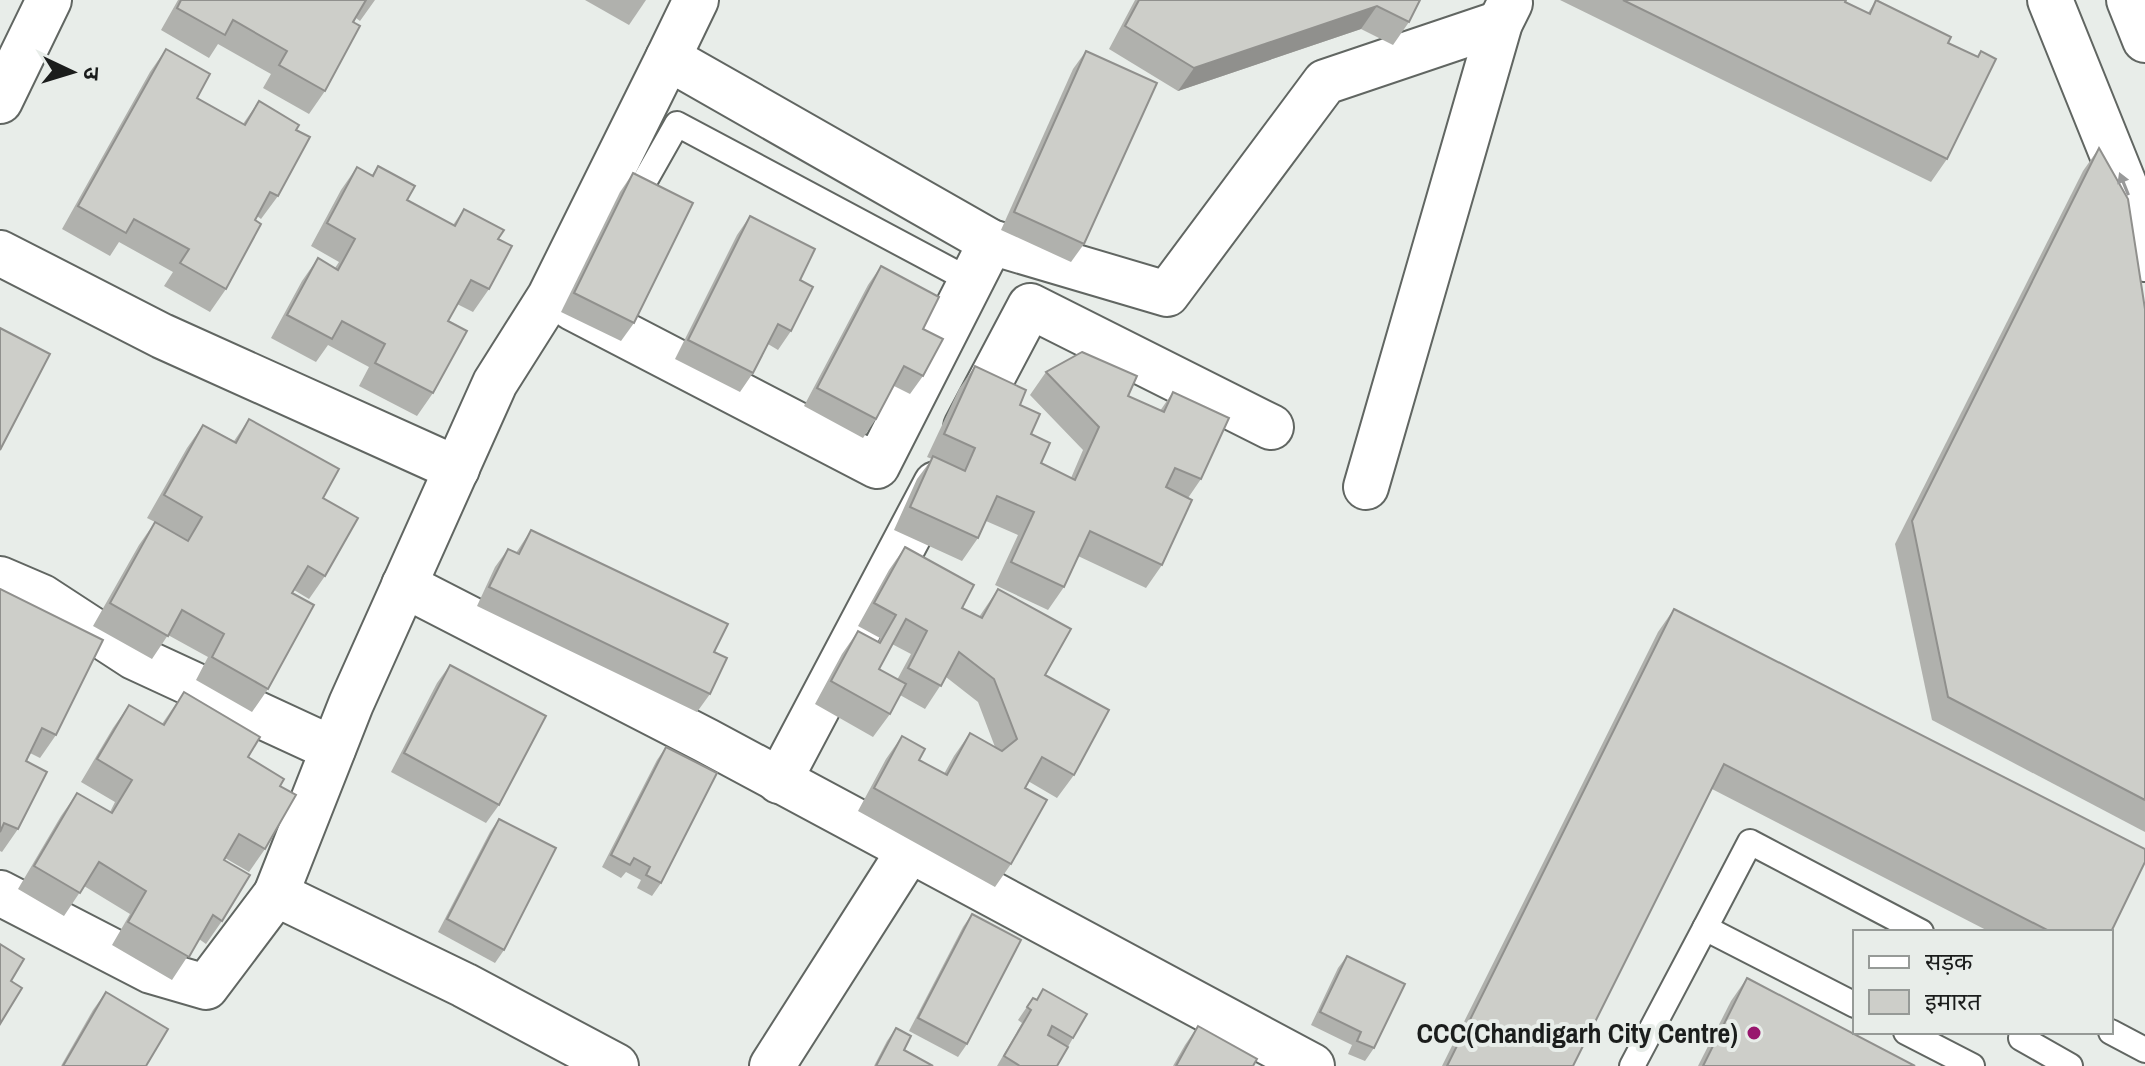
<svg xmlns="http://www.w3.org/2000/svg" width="2145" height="1066" font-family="'Archivo Narrow','Noto Sans Devanagari',sans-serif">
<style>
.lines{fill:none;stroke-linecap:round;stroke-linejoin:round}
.service-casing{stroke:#616662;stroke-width:28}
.minor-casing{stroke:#616662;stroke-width:48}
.secondary-casing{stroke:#616662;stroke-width:48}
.service{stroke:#fff;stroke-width:24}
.minor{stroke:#fff;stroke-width:44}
.secondary{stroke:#fff;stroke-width:44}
.wall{fill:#b0b1ad;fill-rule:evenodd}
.shaded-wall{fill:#90908d}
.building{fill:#cdcec9;stroke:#90908d;stroke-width:2}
.oneway{fill:#989999}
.poi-dot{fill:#98166d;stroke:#e8ede9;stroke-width:3}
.labels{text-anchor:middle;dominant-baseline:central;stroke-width:8;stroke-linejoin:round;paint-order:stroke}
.poi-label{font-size:28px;font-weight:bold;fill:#1b1d1c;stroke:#e8ede9;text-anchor:end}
</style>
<rect width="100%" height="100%" fill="#e8ede9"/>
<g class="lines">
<!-- service casing -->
<g class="service-casing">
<g id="service">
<polyline points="630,207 677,124 971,281"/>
<polyline points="1705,928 1750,842 1921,932"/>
<polyline points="1906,1032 1972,1066"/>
<polyline points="2111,1032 2145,1050"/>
<polyline points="2021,1038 2070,1066"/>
<polyline points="1632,1066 1705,928 1855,1005"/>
</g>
</g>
<!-- minor casing -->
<g class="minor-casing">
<g id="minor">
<polyline points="668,58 696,0"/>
<polyline points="0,101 49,0"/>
<polyline points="0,253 162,336 457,469"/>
<polyline points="573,308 877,466 991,242"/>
<polyline points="966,427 1030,306 1271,427"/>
<polyline points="1366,487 1500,23 1510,3"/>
<polyline points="0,579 42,597 134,657 333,749"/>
<polyline points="404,585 707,741 1312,1066"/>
<polyline points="779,781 936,484"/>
<polyline points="0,893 151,971 206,987 276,894"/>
<polyline points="616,1066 464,985 276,894 351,704 495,383 550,296 668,58 991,242 1167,294 1325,82 1500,23"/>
<polyline points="772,1066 909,851"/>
</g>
</g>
<!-- secondary casing -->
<g class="secondary-casing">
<g id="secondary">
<polyline points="2050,0 2129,196 2145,259"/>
<polyline points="2129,0 2145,40"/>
</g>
</g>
<!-- service -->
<use href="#service" class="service"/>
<!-- minor -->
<use href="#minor" class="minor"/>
<!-- secondary -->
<use href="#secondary" class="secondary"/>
</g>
<!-- wall -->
<g class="wall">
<polygon points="178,0 375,0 360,21 356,18 325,91 309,114 263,88 271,74 218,44 209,58 161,30"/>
<polygon points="585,0 646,0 629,25"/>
<polygon points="1135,0 1420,0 1409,22 1393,45 1361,29 1178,91 1109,49"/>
<polygon points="1560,0 1846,0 1845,2 1868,13 1876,0 1948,43 1977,57 1981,51 1947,159 1931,182"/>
<polygon points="166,49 197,98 243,124 259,101 296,130 278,196 261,219 257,216 226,289 210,312 164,286 173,272 119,242 110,256 62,229 150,72"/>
<polygon points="1086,51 1084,244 1071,262 1001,230 1073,69"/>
<polygon points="2099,148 2145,309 2145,832 1932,720 1895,544 2083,171"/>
<polygon points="378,166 407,200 453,225 464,209 498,239 489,289 473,312 457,304 448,321 433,393 417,416 359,386 369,367 328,345 316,362 271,338 302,281 318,258 335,268 339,262 311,246 341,190 357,167 372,175"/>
<polygon points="633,173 634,323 621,341 561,312 620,192"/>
<polygon points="750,216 800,280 791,331 778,350 768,344 753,373 740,392 675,359 737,235"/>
<polygon points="881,266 923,329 923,376 910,394 894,386 876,419 863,438 804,406 868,285"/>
<polygon points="975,366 1020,405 1041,463 1071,478 1083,450 1030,395 1046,372 1128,396 1160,411 1173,392 1201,479 1188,498 1162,565 1146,588 1078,556 1064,587 1048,610 995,585 1018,535 986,521 978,538 962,561 894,530 917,479 932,459 927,457 959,389"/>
<polygon points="249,419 323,498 325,576 309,599 294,590 292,593 268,689 252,712 196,680 208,657 168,635 152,659 93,626 139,545 155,522 147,518 187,448 203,425 234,441"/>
<polygon points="531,530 714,652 710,694 697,712 477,606 495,567 508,549 516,553"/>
<path d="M905,547L962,608L979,617L998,589L1045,675L1074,775L1057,798L1028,781L1025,788L1011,864L995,887L858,811L886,759L902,736L919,760L944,774L954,756L970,733L995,747L978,702L946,677L925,709L900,695L890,714L873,737L815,704L842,654L858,631L878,642L880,638L858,626L889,570ZM892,644L911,654L897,680L879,669Z"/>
<polygon points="0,589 56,735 40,758 30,753 26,761 18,829 2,852 0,851"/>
<polygon points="1674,609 2111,932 1990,932 1712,789 1573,1066 1442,1066 1658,632"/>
<polygon points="450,665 499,805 486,823 391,772 437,683"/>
<polygon points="184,692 248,757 280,786 265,849 249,872 225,858 222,921 206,944 199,939 172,980 112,945 130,914 84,886 64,916 18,889 61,816 77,793 110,812 115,802 81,782 113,728 129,705 162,724"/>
<polygon points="666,747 661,883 652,896 637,888 641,880 626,872 621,878 602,867 657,760"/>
<polygon points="499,819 504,950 495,963 438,932 490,832"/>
<polygon points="972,914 967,1044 958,1057 909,1031 963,927"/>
<polygon points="1347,956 1374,1048 1365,1061 1348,1054 1352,1045 1311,1025 1338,968"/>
<polygon points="1747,978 1915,1066 1698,1066 1731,1001"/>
<polygon points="106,992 146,1066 61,1066 93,1010"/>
<polygon points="1033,998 1073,1038 1057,1066 997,1066 1022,1023 1018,1020"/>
<polygon points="1198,1026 1253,1066 1173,1066 1185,1045"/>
<polygon points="896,1028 904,1050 933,1066 874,1066 887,1041"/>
</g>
<!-- shaded-wall -->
<polygon class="shaded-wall" points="1377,6 1361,29 1178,91 1194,68"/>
<!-- building -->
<g class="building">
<polygon points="181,0 366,0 353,22 360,26 325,91 279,65 287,51 233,20 225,35 177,8"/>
<polygon points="1139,0 1420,0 1409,22 1377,6 1194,68 1125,26"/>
<polygon points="1623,0 1846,0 1845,2 1870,14 1876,0 1951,37 1948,43 1978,57 1981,51 1996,59 1947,159"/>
<polygon points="166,49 210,74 197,98 245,125 259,101 299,125 296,130 310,137 278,196 270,192 255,220 261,224 226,289 180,263 189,249 134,219 126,233 78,206"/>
<polygon points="1086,51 1157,83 1084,244 1014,212"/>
<polygon points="2099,148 2128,199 2145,309 2145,800 1948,697 1912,521"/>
<polygon points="378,166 415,186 407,200 455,226 464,209 504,230 498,239 512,246 489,289 471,280 448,321 467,331 433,393 375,363 385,344 342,321 332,339 287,315 318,258 338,270 355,239 327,223 357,167 373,176"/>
<polygon points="633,173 693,203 634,323 574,293"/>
<polygon points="750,216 815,249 800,280 813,287 791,331 778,324 753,373 688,340"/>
<polygon points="881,266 939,297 923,329 943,339 923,376 904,366 876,419 817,388"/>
<polygon points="0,328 50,354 0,450"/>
<polygon points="1082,352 1137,376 1128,396 1164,412 1173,392 1229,418 1201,479 1175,468 1166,487 1192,500 1162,565 1090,531 1064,587 1011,562 1034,512 997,496 978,538 910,507 933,456 965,471 975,448 944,434 975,366 1026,390 1020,405 1040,414 1031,434 1050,443 1041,463 1075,480 1099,427 1046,372"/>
<polygon points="249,419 339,469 323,498 358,518 325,576 308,566 292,593 314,605 268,689 212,657 224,634 182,610 168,636 110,603 155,522 188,541 202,517 164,495 203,425 236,443"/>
<polygon points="531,530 728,624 714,652 727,658 710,694 489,587 508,549 519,554"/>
<polygon points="905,547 974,585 962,608 982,618 998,589 1071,629 1045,675 1109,710 1074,775 1042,757 1025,788 1047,800 1011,864 874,788 902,736 925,749 919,760 947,775 970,733 1002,751 1017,739 994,679 959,652 941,686 908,668 927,631 906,619 879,669 906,684 890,714 831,681 858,631 880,643 896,615 874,603"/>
<polygon points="0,589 103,640 56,735 42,728 26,761 47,772 18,829 4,823 0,832"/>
<polygon points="1674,609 2145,849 2145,862 2111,932 2051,932 1724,764 1573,1066 1447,1066"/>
<polygon points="450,665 546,716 499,805 404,753"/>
<polygon points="184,692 260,737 248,757 284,779 280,786 296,795 265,849 239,834 224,860 250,875 222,921 213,915 189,957 128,922 146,891 99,862 80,893 34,866 77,793 112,813 132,780 97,759 129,705 164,725"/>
<polygon points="666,747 717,773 661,883 646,875 650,867 634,858 630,865 611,855"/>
<polygon points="499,819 556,848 504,950 447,919"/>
<polygon points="972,914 1021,940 967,1044 918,1018"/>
<polygon points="0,944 24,959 11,981 22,988 0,1024"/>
<polygon points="1347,956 1405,984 1374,1048 1357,1041 1361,1032 1320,1012"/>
<polygon points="1747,978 1915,1066 1703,1066"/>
<polygon points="1043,989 1087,1014 1073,1038 1052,1026 1048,1035 1068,1047 1057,1066 1020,1066 1004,1056 1031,1010 1027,1007 1033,998 1037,1000"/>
<polygon points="106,992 168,1029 146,1066 63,1066"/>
<polygon points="1198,1026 1257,1059 1253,1066 1176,1066"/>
<polygon points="896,1028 911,1036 904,1050 933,1066 876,1066"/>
</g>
<!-- one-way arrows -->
<defs><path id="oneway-solid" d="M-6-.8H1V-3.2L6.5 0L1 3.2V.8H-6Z" transform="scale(2)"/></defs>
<use class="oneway" href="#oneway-solid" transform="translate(2124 184) rotate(-112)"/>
<!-- markers -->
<circle class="poi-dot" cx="1754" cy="1033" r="8"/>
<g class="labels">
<!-- poi labels -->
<g class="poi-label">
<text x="1738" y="1033">CCC(Chandigarh City Centre)</text>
</g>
</g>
<!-- legend -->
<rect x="1853" y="930" width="260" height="104" fill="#e8ede9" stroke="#969a97" stroke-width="2"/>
<rect x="1869" y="956" width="40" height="12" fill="#ffffff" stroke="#969a97" stroke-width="2"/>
<text x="1925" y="970" font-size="24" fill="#1b1d1c">सड़क</text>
<rect x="1869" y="990" width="40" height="24" fill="#cdcec9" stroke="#969a97" stroke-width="2"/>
<text x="1925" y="1010" font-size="24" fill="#1b1d1c">इमारत</text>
<!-- north arrow -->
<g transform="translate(72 72) rotate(94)" stroke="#e8ede9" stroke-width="6" paint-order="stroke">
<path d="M0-6L14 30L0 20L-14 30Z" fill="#1b1d1c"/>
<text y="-12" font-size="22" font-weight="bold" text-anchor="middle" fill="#1b1d1c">उ</text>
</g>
</svg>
